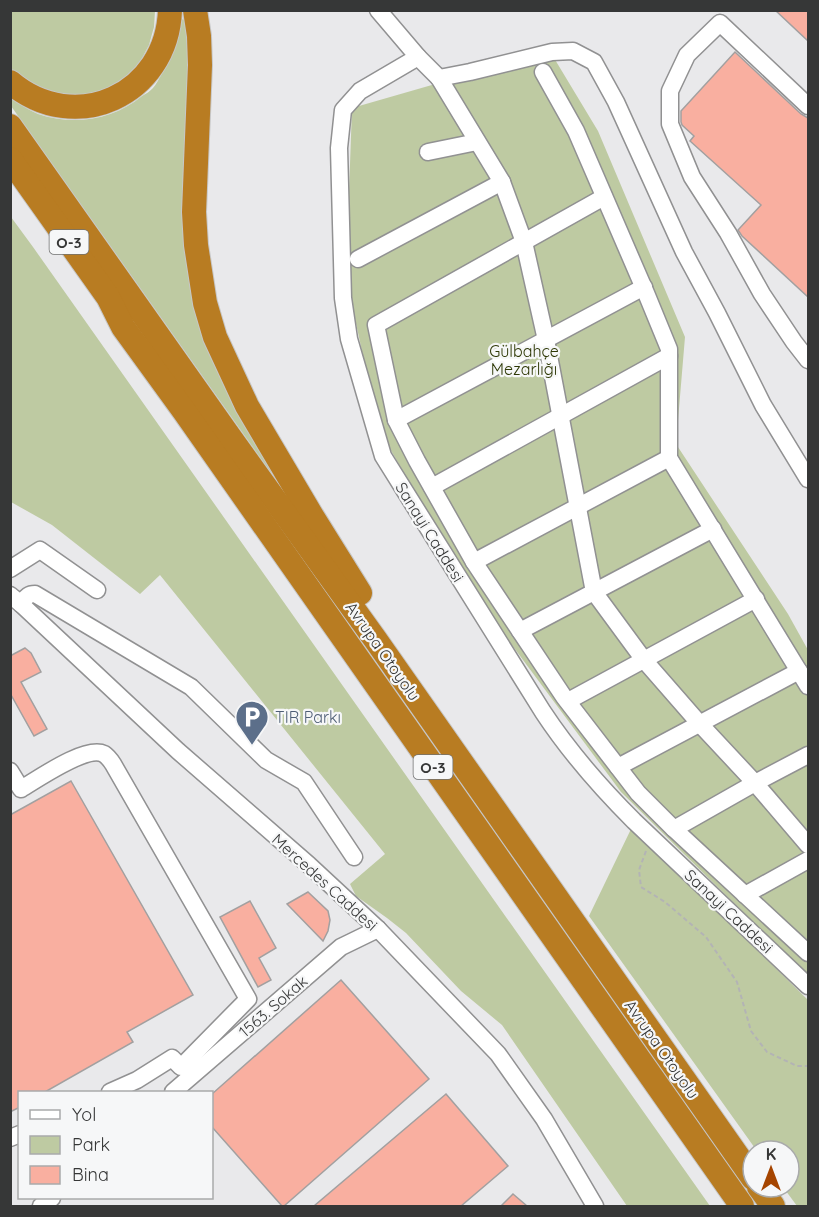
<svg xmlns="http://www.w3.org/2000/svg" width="819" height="1217" font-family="Quicksand,sans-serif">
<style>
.green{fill:#becaa2}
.building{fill:#f9afa0;stroke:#a2a0a0;stroke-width:1.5}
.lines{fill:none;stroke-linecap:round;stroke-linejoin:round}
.minor-casing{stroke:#919192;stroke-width:19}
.highway-casing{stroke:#c7c7c7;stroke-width:26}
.path{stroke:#b3b3b5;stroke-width:2;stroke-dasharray:4.5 3;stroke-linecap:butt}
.minor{stroke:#fff;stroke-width:16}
.highway{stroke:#b87c22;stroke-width:24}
.labels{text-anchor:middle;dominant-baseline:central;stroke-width:4.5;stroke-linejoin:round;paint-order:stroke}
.shield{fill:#f6f7f8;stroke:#707171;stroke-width:1.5}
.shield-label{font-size:15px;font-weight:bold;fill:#363737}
.park-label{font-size:16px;fill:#2e3805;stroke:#f6f7f8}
.street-label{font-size:16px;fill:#363737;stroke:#f6f7f8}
.service-label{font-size:16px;fill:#4e5e75;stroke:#f6f7f8;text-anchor:start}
</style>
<rect width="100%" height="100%" fill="#e9e9eb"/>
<!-- green -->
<g class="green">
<polygon points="10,11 155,11 154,27 149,45 139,64 124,79 103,92 77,97 54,96 11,70"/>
<path d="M180,19L187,20L215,361L230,398L273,471L271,473L11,106L10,97C19,103 28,110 38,114C74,126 113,120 142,96C146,94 150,91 153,88C167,71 173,40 180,19Z"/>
<polygon points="526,58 554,58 598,131 685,337 676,444 788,614 808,650 808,976 621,792 477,598 379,430 346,277 352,108"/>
<polygon points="11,217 33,247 710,1206 627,1206 502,1025 461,991 406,933 387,918 356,896 350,884 385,854 160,575 140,594 52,525 11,502"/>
<polygon points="632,827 808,1000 808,1206 797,1206 783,1187 789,1187 789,1151 757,1151 589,916"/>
</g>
<!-- building -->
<g class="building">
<polygon points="775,10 808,10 808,41"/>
<polygon points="735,52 801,114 808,118 808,297 742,236 738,230 761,205 690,141 694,136 682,125 681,122 681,111"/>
<polygon points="25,648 31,653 41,672 21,682 47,729 34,736 10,693 10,656"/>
<polygon points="71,781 193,995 127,1032 133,1042 45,1092 20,1092 20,1107 10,1112 10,815"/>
<polygon points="308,892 328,911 330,920 328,931 323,941 287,904"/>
<polygon points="250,901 276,948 259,958 271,980 258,987 220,917"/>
<polygon points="341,980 429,1079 284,1206 282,1206 212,1127 212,1094"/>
<polygon points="446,1094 508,1166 461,1206 314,1206"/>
<polygon points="513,1194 527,1206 501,1206"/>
</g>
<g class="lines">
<!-- minor casing -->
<g class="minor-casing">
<g id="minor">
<path d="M378,10L418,57L360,91L343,110L339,148L343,298L349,339L383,456L543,712C570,753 600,787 634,821L808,986"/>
<polyline points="418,57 439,78 470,72 552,52 573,51 594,62 616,102 684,252 717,313 763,405 808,479"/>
<polyline points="543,72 576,131 646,293 669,349 669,458 808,686"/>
<polyline points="439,78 502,182 524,242 546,340 594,592 644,660 699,723 755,783 808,845"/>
<polyline points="808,106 720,23 687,55 670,91 670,124 692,177 728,233 762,294 794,342 808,360"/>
<polyline points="428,152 477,142"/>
<polyline points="604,197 376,325 396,420 417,461 474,562 564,697 638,793 674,829 808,953"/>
<polyline points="358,259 502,182"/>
<polyline points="396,420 644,287"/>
<polyline points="432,487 669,356"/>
<polyline points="474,562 669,458"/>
<polyline points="10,569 40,550 97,590"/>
<polyline points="10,595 21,604 178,751 309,865 378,929 498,1054 544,1119 595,1206"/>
<path d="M21,604C26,598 27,594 35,594L191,687L266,760L304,782L354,857"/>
<polyline points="520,631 713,529"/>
<polyline points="568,701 756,599"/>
<polyline points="618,767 799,671"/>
<path d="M10,771L21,789C38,779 86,745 104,754C107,756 111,761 113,764L248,999L181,1067L172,1058L137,1080L110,1092"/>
<polyline points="674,829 755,783 808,755"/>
<polyline points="745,895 808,860"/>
<polyline points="173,1092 341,947 378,929"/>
<polyline points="10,1138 20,1134"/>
<polyline points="41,1206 52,1198"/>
</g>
</g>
<!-- highway casing -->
<g class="highway-casing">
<g id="highway">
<polyline points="195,10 199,36 200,65 194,212 196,245 205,303 215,337 247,406 312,516 360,593"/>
<path d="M10,82C75,137 167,95 170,10"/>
<polyline points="10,126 229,436 375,639 753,1178"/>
<polyline points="10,159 108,297 123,327 184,411 742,1206"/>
<polyline points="759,1187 773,1206"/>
</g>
</g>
<!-- path -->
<polyline class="path" points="646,851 639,870 641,887 665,902 706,937 737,982 751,1031 767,1052 797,1066 808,1066"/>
<!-- minor -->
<use href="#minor" class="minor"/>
<!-- highway -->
<use href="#highway" class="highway"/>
</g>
<!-- icons -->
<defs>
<g id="parking-pin" transform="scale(1.725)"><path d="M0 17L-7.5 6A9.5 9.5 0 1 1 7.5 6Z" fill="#5c6f8a" stroke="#f6f7f8"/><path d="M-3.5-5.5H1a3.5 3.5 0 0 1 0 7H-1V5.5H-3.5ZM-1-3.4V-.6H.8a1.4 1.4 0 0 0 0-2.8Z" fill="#fff"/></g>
</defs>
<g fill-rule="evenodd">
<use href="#parking-pin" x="252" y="717"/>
</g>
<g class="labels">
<!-- shield labels -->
<g class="shield">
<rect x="49.5" y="230" width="39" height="24" rx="4.5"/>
<rect x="413.5" y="755" width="39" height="24" rx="4.5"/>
</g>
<g class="shield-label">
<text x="69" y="242">O-3</text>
<text x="433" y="767">O-3</text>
</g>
<!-- park labels -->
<g class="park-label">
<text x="524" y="351">Gülbahçe<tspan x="524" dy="18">Mezarlığı</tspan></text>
</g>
<!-- street labels -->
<g class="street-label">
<text transform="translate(430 532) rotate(58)">Sanayi Caddesi</text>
<text transform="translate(383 651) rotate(55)">Avrupa Otoyolu</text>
<text transform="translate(325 882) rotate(42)">Mercedes Caddesi</text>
<text transform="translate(729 911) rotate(43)">Sanayi Caddesi</text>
<text transform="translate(273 1006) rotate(-41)">1563. Sokak</text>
<text transform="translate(662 1049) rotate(55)">Avrupa Otoyolu</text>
</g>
<!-- service labels -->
<g class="service-label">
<text x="275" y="717">TIR Parkı</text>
</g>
</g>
<!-- border -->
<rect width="819" height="1217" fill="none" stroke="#363737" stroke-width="24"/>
<!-- legend -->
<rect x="18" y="1091" width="195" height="108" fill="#f6f7f8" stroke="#a9aaab" stroke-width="1.5"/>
<rect x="30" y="1110" width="30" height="9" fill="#ffffff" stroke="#a9aaab" stroke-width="1.5"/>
<text x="72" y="1121" font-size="18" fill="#363737">Yol</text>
<rect x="30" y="1136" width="30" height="18" fill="#becaa2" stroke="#a9aaab" stroke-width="1.5"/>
<text x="72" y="1151" font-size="18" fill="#363737">Park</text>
<rect x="30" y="1166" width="30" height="18" fill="#f9afa0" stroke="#a9aaab" stroke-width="1.5"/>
<text x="72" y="1181" font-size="18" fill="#363737">Bina</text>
<!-- north arrow -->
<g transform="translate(771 1169)"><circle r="28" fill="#f6f7f8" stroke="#a9aaab" stroke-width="1.5"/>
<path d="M0-4.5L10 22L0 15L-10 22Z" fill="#a54500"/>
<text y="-9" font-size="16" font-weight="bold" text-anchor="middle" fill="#363737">K</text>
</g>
</svg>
